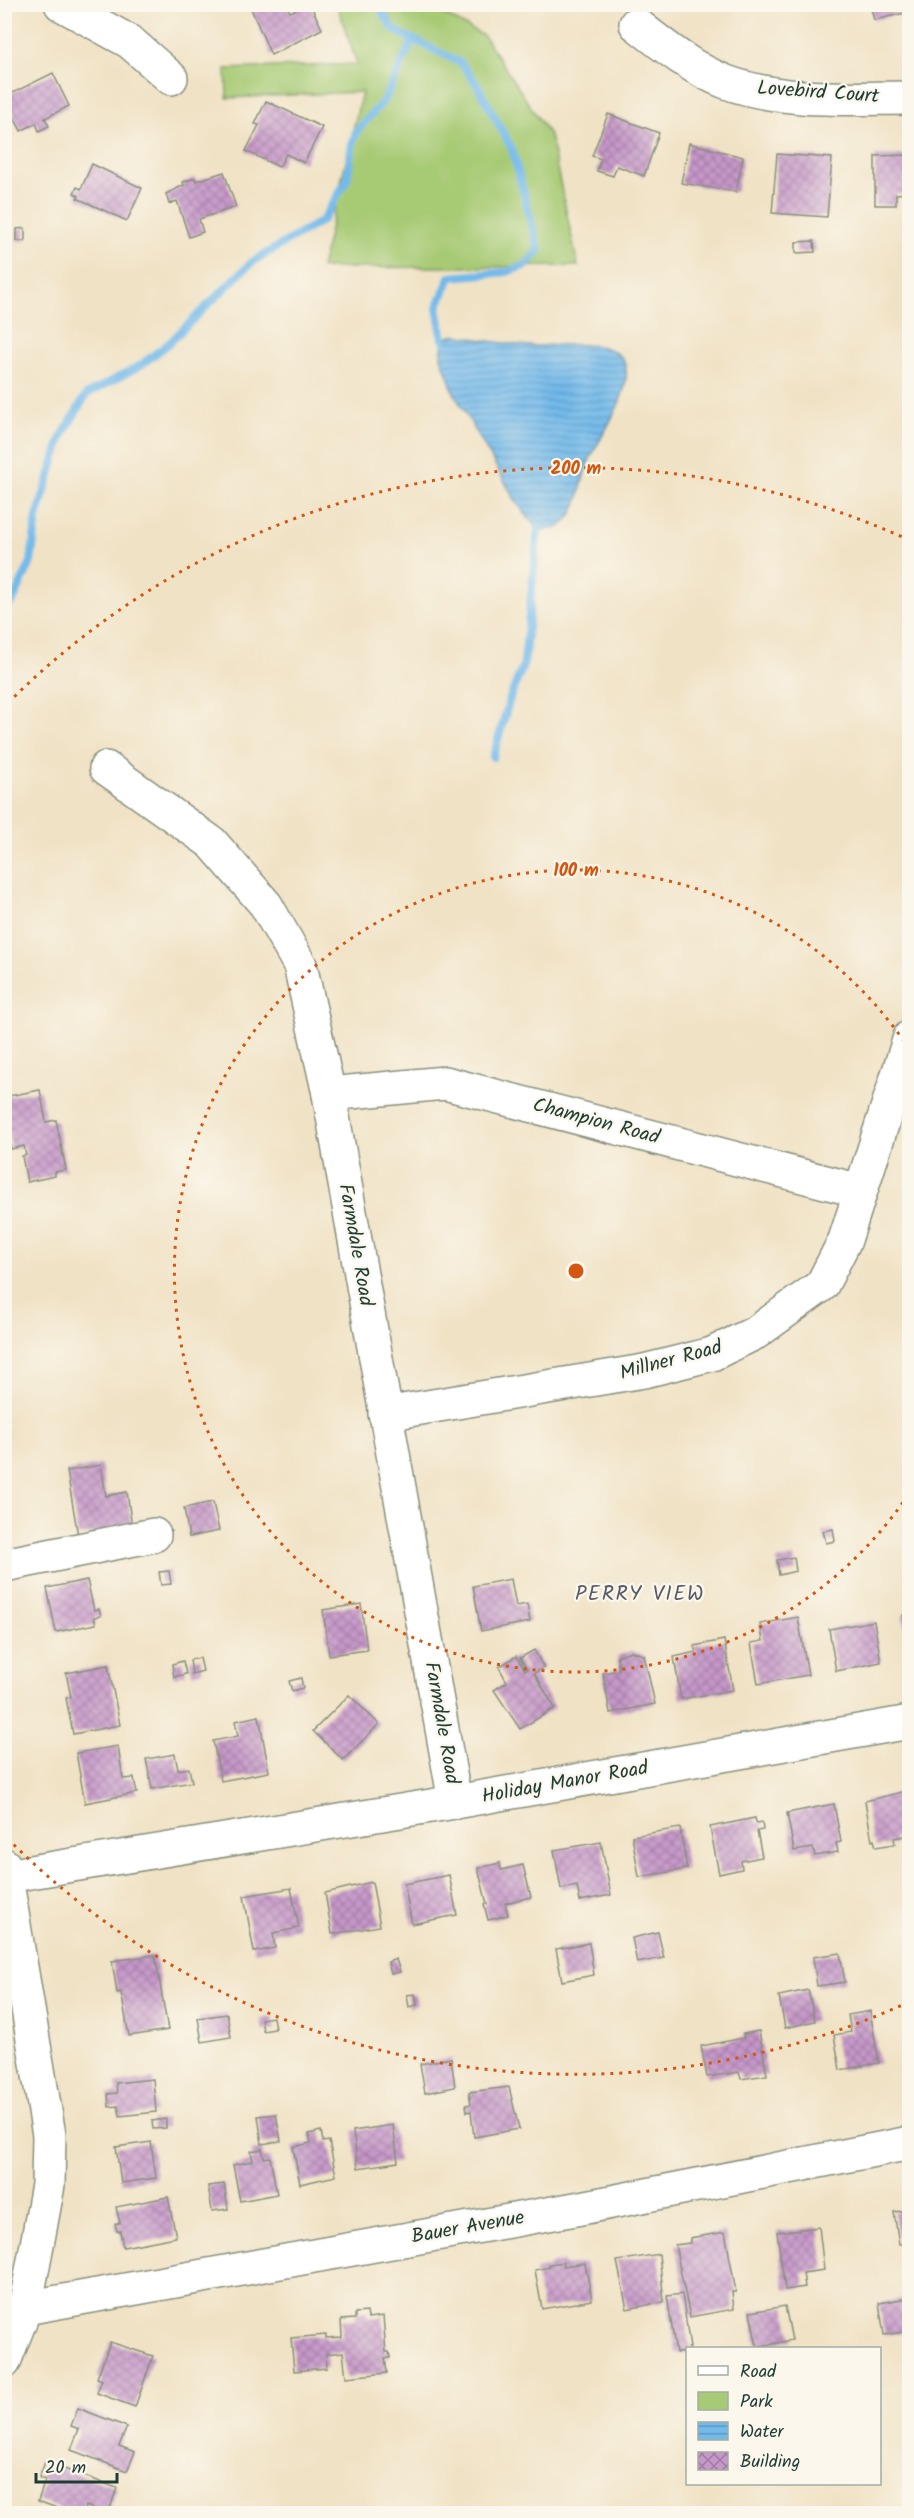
<svg xmlns="http://www.w3.org/2000/svg" width="914" height="2518" font-family="Kalam,sans-serif">
<style>
.park{fill:#a7ca74;stroke:#638454;stroke-width:1.5}
.water{fill:url(#water-rules);stroke:#497c90;stroke-width:1.5}
.lines{fill:none;stroke-linecap:round;stroke-linejoin:round}
.stream{stroke:#73baeb;stroke-width:8}
.building{fill:url(#building-cross-hatch)}
.minor-casing{stroke:#88907c;stroke-width:36}
.minor{stroke:#fff;stroke-width:33}
.ring{fill:none;stroke:#d45610;stroke-width:3;stroke-dasharray:3 6}
.labels{text-anchor:middle;dominant-baseline:central;stroke-width:4.5;stroke-linejoin:round;paint-order:stroke}
.street-label{font-size:20px;fill:#1f3d34;stroke:#fbf7ec}
.neighbourhood-label{font-size:21px;letter-spacing:1.5px;fill:#595c68;stroke:#fbf7ec}
.centre{fill:#d45610;stroke:#fbf7ec;stroke-width:3}
.ring-label{font-size:18px;text-anchor:middle;font-weight:bold;fill:#d45610;stroke:#fbf7ec;stroke-width:4.5;stroke-linejoin:round;paint-order:stroke}
</style>
<defs>
<pattern id="water-rules" width="6" height="5" patternUnits="userSpaceOnUse" patternTransform="scale(1.5)"><rect width="6" height="5" fill="#73baeb"/><path d="M0 2.5h6" fill="none" stroke="#5e98bf"/></pattern>
<pattern id="building-cross-hatch" width="8" height="8" patternUnits="userSpaceOnUse" patternTransform="scale(1.5)"><rect width="8" height="8" fill="#c697c9"/><path d="M0 0l8 8M0 8l8-8" fill="none" stroke="#a07ca4"/></pattern>
</defs>
<rect width="100%" height="100%" fill="#fbf7ec"/>
<filter id="ink" filterUnits="userSpaceOnUse"><feTurbulence type="fractalNoise" baseFrequency=".0167" numOctaves="2"/><feDisplacementMap in="SourceGraphic" scale="12" xChannelSelector="R" yChannelSelector="G"/><feConvolveMatrix kernelMatrix="1 2 1 2 8 2 1 2 1" color-interpolation-filters="sRGB"/></filter>
<filter id="wash" filterUnits="userSpaceOnUse"><feTurbulence type="fractalNoise" baseFrequency=".008" numOctaves="4" result="noise"/><feDisplacementMap in="SourceGraphic" scale="24" xChannelSelector="R" yChannelSelector="G"/><feGaussianBlur stdDeviation="1.35" result="paint"/><feColorMatrix in="noise" values="0 0 0 0 0 0 0 0 0 0 0 0 0 0 0 0 0 1.4 0 .05"/><feComposite in="paint" operator="in"/></filter>
<g filter="url(#wash)">
<rect width="100%" height="100%" fill="#f0e2c5"/>
<!-- park -->
<polygon class="park" points="337,5 427,5 484,36 550,136 578,266 321,268 362,92 227,98 226,69 357,64"/>
<!-- water -->
<path class="water" d="M455,335C480,339 507,345 532,346C555,347 608,336 623,360C638,387 597,440 587,465C580,484 581,504 567,520C560,529 549,530 538,530L517,503L454,393L441,357L443,339Z"/>
<g class="lines">
<!-- stream -->
<g class="stream">
<polyline points="377,4 394,30 461,63 477,85 512,149 539,251 524,266 507,272 450,277 437,308 443,339"/>
<polyline points="354,139 356,132 385,99 413,40"/>
<polyline points="4,609 13,601 31,562 37,517 61,438 86,395 141,365 168,344 252,262 323,220 347,180 352,144"/>
<polyline points="493,757 510,698 524,663 538,530"/>
</g>
</g>
<g id="blocks">
<!-- building -->
<g class="building">
<polygon points="249,4 286,4 290,12 310,4 322,29 271,55"/>
<polygon points="870,4 910,4 910,12 874,20"/>
<polygon points="53,73 69,106 45,118 49,126 39,131 36,123 21,131 4,97"/>
<polygon points="266,101 322,127 304,163 286,154 279,167 246,151 259,125 255,124"/>
<polygon points="608,114 659,133 644,176 617,166 613,176 597,171 601,159 592,156"/>
<polygon points="689,143 743,157 736,192 681,183"/>
<polygon points="777,154 832,158 827,217 772,213"/>
<polygon points="910,155 910,193 896,194 896,205 875,205 875,156"/>
<polygon points="92,164 142,188 127,221 77,198 79,196 74,193 77,187 81,189"/>
<polygon points="224,172 236,207 199,219 203,232 189,237 177,201 169,204 166,194 184,185 183,182 195,178 196,181"/>
<polygon points="25,228 25,241 17,241 17,229"/>
<polygon points="814,241 815,252 796,253 796,242"/>
<polygon points="40,1090 46,1122 56,1120 66,1170 55,1172 55,1176 27,1182 22,1156 26,1155 24,1146 11,1149 8,1130 4,1131 4,1094 8,1094 9,1096"/>
<polygon points="101,1465 106,1496 127,1492 132,1527 78,1536 67,1471"/>
<polygon points="213,1502 219,1531 189,1537 184,1508"/>
<polygon points="833,1529 835,1541 826,1543 823,1531"/>
<polygon points="794,1557 796,1571 779,1575 777,1560"/>
<polygon points="169,1571 171,1584 161,1585 159,1572"/>
<polygon points="511,1579 516,1606 527,1604 530,1622 481,1631 473,1586"/>
<polygon points="87,1580 94,1610 99,1609 101,1616 94,1617 96,1624 56,1632 47,1588"/>
<polygon points="361,1604 367,1650 329,1655 323,1610"/>
<polygon points="910,1614 910,1648 908,1648 903,1615"/>
<polygon points="798,1617 808,1675 758,1684 751,1643 763,1641 760,1624"/>
<polygon points="874,1621 881,1662 836,1671 829,1629"/>
<polygon points="724,1640 733,1690 681,1699 674,1657 696,1652 694,1646"/>
<polygon points="534,1650 544,1668 534,1673 555,1708 520,1729 494,1690 507,1682 499,1667 516,1656 525,1670 527,1669 520,1658"/>
<polygon points="631,1651 644,1655 655,1704 610,1713 603,1673 619,1670 617,1656"/>
<polygon points="200,1658 203,1671 192,1674 190,1660"/>
<polygon points="183,1661 186,1674 174,1677 172,1664"/>
<polygon points="108,1665 120,1725 73,1734 66,1698 71,1697 66,1673"/>
<polygon points="301,1678 303,1688 292,1691 289,1681"/>
<polygon points="349,1695 379,1724 343,1760 313,1731"/>
<polygon points="259,1716 269,1772 221,1781 213,1741 238,1736 235,1721"/>
<polygon points="118,1746 123,1779 134,1778 137,1793 85,1803 76,1753"/>
<polygon points="175,1754 178,1770 189,1768 192,1782 152,1789 146,1759"/>
<polygon points="910,1790 910,1835 894,1838 895,1844 876,1847 874,1840 872,1841 865,1801"/>
<polygon points="834,1804 841,1842 836,1843 838,1852 815,1856 813,1848 794,1851 787,1813"/>
<polygon points="755,1818 756,1823 762,1822 763,1830 757,1831 762,1857 741,1861 742,1869 719,1874 710,1827"/>
<polygon points="680,1828 687,1869 639,1877 632,1836"/>
<polygon points="601,1842 611,1895 580,1901 577,1886 561,1889 554,1850"/>
<polygon points="500,1863 501,1870 523,1865 531,1897 505,1903 508,1915 488,1920 484,1904 487,1904 478,1868"/>
<polygon points="449,1875 457,1915 412,1924 404,1884"/>
<polygon points="372,1882 380,1926 332,1934 325,1893"/>
<polygon points="291,1888 299,1928 273,1933 275,1948 254,1952 244,1896"/>
<polygon points="658,1932 664,1958 637,1963 632,1938"/>
<polygon points="589,1943 594,1975 562,1981 556,1949"/>
<polygon points="840,1953 845,1982 817,1986 813,1957"/>
<polygon points="155,1955 168,2030 129,2036 121,1992 117,1993 112,1961"/>
<polygon points="396,1959 400,1972 391,1974 388,1962"/>
<polygon points="808,1990 815,2021 785,2028 779,1996"/>
<polygon points="415,1994 417,2005 409,2007 407,1995"/>
<polygon points="870,2011 879,2063 840,2070 834,2035 851,2032 848,2015"/>
<polygon points="227,2014 231,2037 202,2042 198,2018"/>
<polygon points="273,2017 275,2029 263,2031 261,2019"/>
<polygon points="759,2031 767,2075 741,2079 739,2072 707,2077 701,2046 744,2038 743,2034"/>
<polygon points="451,2058 455,2087 425,2093 420,2064"/>
<polygon points="153,2079 156,2112 120,2116 118,2106 109,2107 108,2094 117,2093 116,2083"/>
<polygon points="509,2087 519,2129 474,2137 471,2111 467,2112 466,2105 471,2104 469,2092"/>
<polygon points="276,2114 281,2141 262,2144 258,2116"/>
<polygon points="166,2119 166,2128 153,2129 152,2121"/>
<polygon points="393,2125 398,2162 358,2168 353,2131"/>
<polygon points="321,2131 323,2142 329,2141 336,2176 300,2184 293,2147 311,2143 309,2134"/>
<polygon points="151,2142 156,2178 121,2183 116,2147"/>
<polygon points="262,2149 264,2158 270,2157 277,2194 240,2201 233,2165 253,2161 251,2151"/>
<polygon points="224,2184 228,2209 212,2211 208,2186"/>
<polygon points="168,2197 176,2237 123,2247 120,2231 117,2231 115,2224 120,2223 116,2207"/>
<polygon points="910,2210 910,2243 899,2244 894,2212"/>
<polygon points="819,2227 824,2270 803,2273 805,2287 785,2290 777,2232"/>
<polygon points="725,2232 736,2292 732,2292 734,2309 690,2317 675,2245 690,2243 690,2238"/>
<polygon points="659,2254 664,2302 627,2309 617,2261"/>
<polygon points="563,2262 564,2266 585,2263 592,2300 542,2309 535,2270 550,2267 549,2264"/>
<polygon points="682,2294 690,2348 688,2348 688,2352 676,2353 667,2296"/>
<polygon points="908,2298 910,2331 884,2335 879,2303"/>
<polygon points="785,2306 792,2340 757,2347 750,2312"/>
<polygon points="367,2312 368,2318 383,2316 386,2352 389,2352 390,2358 385,2358 387,2373 346,2377 343,2352 326,2354 327,2368 294,2371 291,2338 326,2335 326,2338 342,2337 341,2320 355,2319 355,2313"/>
<polygon points="110,2342 153,2356 135,2407 97,2393 102,2380 97,2378"/>
<polygon points="78,2408 127,2427 119,2446 135,2452 127,2471 71,2450 79,2429 71,2426"/>
<polygon points="45,2462 117,2488 108,2514 86,2506 84,2514 73,2514 38,2501 45,2480 39,2478"/>
</g>
</g>
</g>
<g filter="url(#ink)">
<use href="#blocks" fill-opacity="0" stroke="#88907c" stroke-width="1.5"/>
<g class="lines">
<!-- minor casing -->
<g class="minor-casing">
<g id="minor">
<polyline points="61,4 130,42 171,78"/>
<path d="M636,24C664,46 692,69 726,82C783,103 849,98 910,98"/>
<polyline points="106,768 212,843 266,905 300,965 329,1094 455,1802"/>
<polyline points="329,1094 445,1083 860,1191"/>
<polyline points="385,1414 644,1371 712,1354 757,1332 822,1285 845,1240 910,1037"/>
<polyline points="4,1565 154,1535"/>
<polyline points="4,1865 49,2135 48,2185 39,2234 25,2308 4,2362"/>
<polyline points="6,1876 455,1802 910,1722"/>
<polyline points="25,2308 581,2208 910,2143"/>
</g>
</g>
<!-- minor -->
<use href="#minor" class="minor"/>
</g>
</g>
<!-- distance rings -->
<g class="ring">
<path d="M908 1495A401 401 0 1 1 908 1047"/>
<path d="M909 2002A803 803 0 0 1 8 1839M8 703A803 803 0 0 1 909 540"/>
</g>
<g class="labels">
<!-- street labels -->
<g class="street-label">
<text transform="translate(818 93) rotate(4)">Lovebird Court</text>
<text transform="translate(596 1122) rotate(15)">Champion Road</text>
<text transform="translate(355 1245) rotate(80)">Farmdale Road</text>
<text transform="translate(671 1361) rotate(-15)">Millner Road</text>
<text transform="translate(441 1723) rotate(80)">Farmdale Road</text>
<text transform="translate(565 1783) rotate(-10)">Holiday Manor Road</text>
<text transform="translate(468 2228) rotate(-10)">Bauer Avenue</text>
</g>
<!-- neighbourhood labels -->
<g class="neighbourhood-label">
<text x="640" y="1594">PERRY VIEW</text>
</g>
</g>
<circle cx="576" cy="1271" r="9" class="centre"/>
<g class="ring-label">
<text x="576" y="474">200 m</text>
<text x="576" y="876">100 m</text>
</g>
<!-- margin -->
<rect width="914" height="2518" fill="none" stroke="#fbf7ec" stroke-width="24"/>
<!-- legend -->
<rect x="686" y="2347" width="195" height="138" fill="#fbf7ec" stroke="#a3ada2" stroke-width="1.5"/>
<rect x="698" y="2366" width="30" height="9" fill="#ffffff" stroke="#a3ada2" stroke-width="1.5"/>
<text x="740" y="2377" font-size="18" fill="#1f3d34">Road</text>
<rect x="698" y="2392" width="30" height="18" fill="#a7ca74" stroke="#a3ada2" stroke-width="1.5"/>
<text x="740" y="2407" font-size="18" fill="#1f3d34">Park</text>
<rect x="698" y="2422" width="30" height="18" fill="url(#water-rules)" stroke="#a3ada2" stroke-width="1.5"/>
<text x="740" y="2437" font-size="18" fill="#1f3d34">Water</text>
<rect x="698" y="2452" width="30" height="18" fill="url(#building-cross-hatch)" stroke="#a3ada2" stroke-width="1.5"/>
<text x="740" y="2467" font-size="18" fill="#1f3d34">Building</text>
<!-- scale -->
<path d="M36 2473v9h81v-9" fill="none" stroke="#1f3d34" stroke-width="3"/>
<text x="45" y="2473" font-size="18" fill="#1f3d34" stroke="#fbf7ec" stroke-width="4.5" paint-order="stroke">20 m</text>
</svg>
